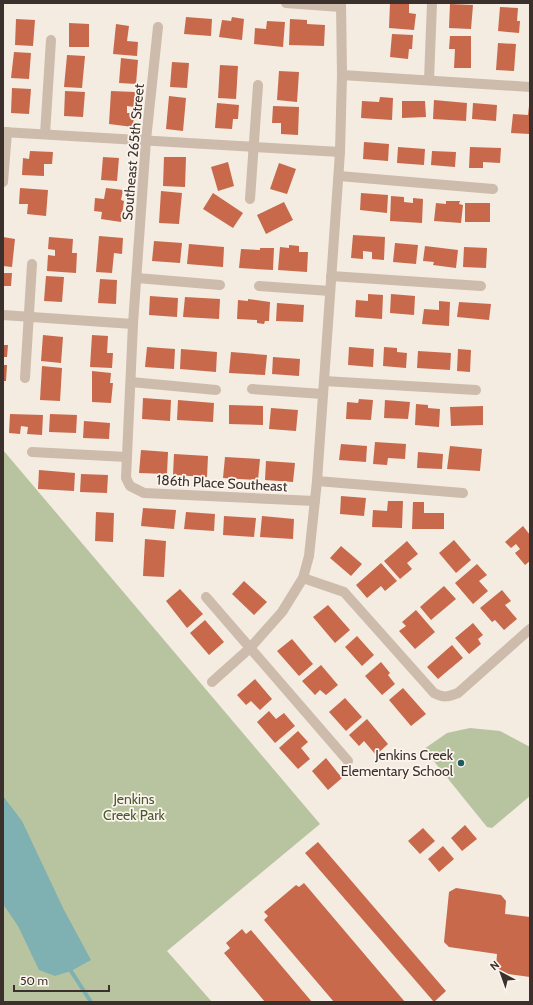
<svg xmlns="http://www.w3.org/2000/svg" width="533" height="1005" font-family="Cabin,sans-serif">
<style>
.green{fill:#b8c4a0}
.water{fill:#7fb0b2}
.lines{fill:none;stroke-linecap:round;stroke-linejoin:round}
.stream{stroke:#7fb0b2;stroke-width:4}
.building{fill:#c8694b}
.minor{stroke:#cdbbac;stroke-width:10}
.poi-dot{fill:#1f5a5e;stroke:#fbf5ee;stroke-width:1.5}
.labels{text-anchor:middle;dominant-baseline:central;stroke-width:3.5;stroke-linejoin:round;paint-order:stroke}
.street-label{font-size:14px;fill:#3b302b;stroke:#fbf5ee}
.poi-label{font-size:14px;fill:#3b302b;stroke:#fbf5ee;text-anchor:end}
.park-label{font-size:14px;fill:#4a5a2e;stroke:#fbf5ee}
</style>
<rect width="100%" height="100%" fill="#f4ebe1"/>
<!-- green -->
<g class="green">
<polygon points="3,450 320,824 167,951 212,1002 3,1002"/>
<polygon points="470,728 500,731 530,747 530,796 492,828 487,827 424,749 447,733"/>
</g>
<!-- water -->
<polygon class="water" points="3,796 22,821 64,910 91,960 71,971 55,976 39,970 18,926 3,904"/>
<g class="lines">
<!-- stream -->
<polyline class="stream" points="71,971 91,1002"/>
</g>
<!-- building -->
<g class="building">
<polygon points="390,3 409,3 409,13 416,14 414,30 389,28"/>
<polygon points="450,4 473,5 471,29 449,28"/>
<polygon points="500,7 518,8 517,21 520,21 519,33 498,31"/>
<polygon points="186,17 212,19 211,36 184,34"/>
<polygon points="232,17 244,19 242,40 219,37 222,20 231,21"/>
<polygon points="16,19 35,20 33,46 15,45"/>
<polygon points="290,19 307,20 307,24 325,25 324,46 289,45"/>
<polygon points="267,21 285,22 283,47 254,44 255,28 266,29"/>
<polygon points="69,23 89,24 89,47 69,47"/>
<polygon points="116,24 129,26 127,41 138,42 137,56 113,54"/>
<polygon points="392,34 413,35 412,49 409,49 408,59 390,57"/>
<polygon points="450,36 471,36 471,68 454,68 455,49 449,49"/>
<polygon points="498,43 516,44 514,71 496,70"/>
<polygon points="14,52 31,53 29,79 11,78"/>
<polygon points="67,55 85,56 82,88 64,87"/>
<polygon points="121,58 138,60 136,84 119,83"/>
<polygon points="172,62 189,63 187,88 170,87"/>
<polygon points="220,65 238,66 236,99 218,98"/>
<polygon points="279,71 299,72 297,102 277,100"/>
<polygon points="12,88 31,89 29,114 11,113"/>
<polygon points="65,91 85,92 83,117 64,116"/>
<polygon points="111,91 135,92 134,107 127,106 127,113 134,113 133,127 109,124"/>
<polygon points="169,96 186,98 183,131 166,129"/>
<polygon points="380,97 393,98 392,120 361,118 362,101 379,102"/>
<polygon points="434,100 467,103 466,121 433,119"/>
<polygon points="402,101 425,101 426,117 402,118"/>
<polygon points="217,103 239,105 238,119 233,119 232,129 215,128"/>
<polygon points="473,103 497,105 496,121 472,119"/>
<polygon points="273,106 299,107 298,135 281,134 281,123 272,123"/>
<polygon points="529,106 530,134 511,133 513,114 528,115"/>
<polygon points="364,142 389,144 388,161 363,159"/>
<polygon points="398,147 425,149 424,165 397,163"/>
<polygon points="470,147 501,148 500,163 483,162 483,168 469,168"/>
<polygon points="30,151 53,152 52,164 44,164 44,176 22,175 23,158 29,159"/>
<polygon points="432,151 456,152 455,167 431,165"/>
<polygon points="103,157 119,158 117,181 101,180"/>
<polygon points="164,157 186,157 185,187 163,186"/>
<polygon points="228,162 234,186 218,191 211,167"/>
<polygon points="279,163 296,169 287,194 270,189"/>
<polygon points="20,188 48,190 46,216 27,214 28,204 19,204"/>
<polygon points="106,188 123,190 121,200 124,201 121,222 101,219 102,212 94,211 95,198 104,199"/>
<polygon points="161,191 182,193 179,224 159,223"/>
<polygon points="213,193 243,213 233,228 203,209"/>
<polygon points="361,193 388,195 387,213 360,210"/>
<polygon points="391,196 404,197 404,202 413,203 413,198 423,199 422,223 390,221"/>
<polygon points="446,201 460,201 459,204 463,205 461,223 434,221 436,203 446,204"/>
<polygon points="284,202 293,220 266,234 257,215"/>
<rect x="465" y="203" width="25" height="19"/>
<polygon points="353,235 385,237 384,260 372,259 372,252 363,251 363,259 351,258"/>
<polygon points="99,236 123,238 122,254 114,253 112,273 96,272"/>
<polygon points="3,237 15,239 12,267 3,266"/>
<polygon points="49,237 73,239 72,253 77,253 76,273 47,271 48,255 55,256 55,250 48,249"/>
<polygon points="154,241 182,243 180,263 152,261"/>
<polygon points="395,243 418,245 416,264 393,262"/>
<polygon points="189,244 224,247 223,267 187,264"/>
<polygon points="289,245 299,246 299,252 308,252 307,272 278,270 280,247 289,248"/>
<polygon points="425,246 458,250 456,268 433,265 434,262 423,261"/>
<polygon points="464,247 487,248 486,268 463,267"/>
<polygon points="260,248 274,248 273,270 239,268 241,249 260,250"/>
<polygon points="3,273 12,273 11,286 3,286"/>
<polygon points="46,276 64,277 62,302 44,301"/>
<polygon points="100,279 117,280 116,304 98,303"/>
<polygon points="368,294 383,295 382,319 355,317 356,300 368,301"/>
<polygon points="391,294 415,296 414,315 390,313"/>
<polygon points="150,296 178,298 177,317 149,315"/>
<polygon points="185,297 220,299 219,319 183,317"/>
<polygon points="248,299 270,302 269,321 265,321 264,324 257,323 257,320 237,319 238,300 248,301"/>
<polygon points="439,301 450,302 449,326 422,324 424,309 439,310"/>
<polygon points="459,302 491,304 489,320 457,317"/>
<polygon points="277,303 304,305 303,322 276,321"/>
<polygon points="43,335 63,337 61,363 41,361"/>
<polygon points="92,335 108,336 107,353 113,353 112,368 90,367"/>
<polygon points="3,345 8,345 7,357 3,357"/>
<polygon points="147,347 175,349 174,369 145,367"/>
<polygon points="349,347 374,349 373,367 348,365"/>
<polygon points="384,347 397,348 397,352 407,353 406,368 383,366"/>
<polygon points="181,349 217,352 216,372 180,369"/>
<polygon points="458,349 471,350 470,372 457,371"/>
<polygon points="418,351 451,353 450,370 417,368"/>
<polygon points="231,352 267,355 265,375 229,373"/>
<polygon points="273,357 300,359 299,376 272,374"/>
<polygon points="3,365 7,365 6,381 3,381"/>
<polygon points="42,366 62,368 60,401 40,400"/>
<polygon points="92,371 111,373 110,383 113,383 111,403 92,402"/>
<polygon points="143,398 171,400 170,421 142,419"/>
<polygon points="359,399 373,400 371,420 346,419 347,402 358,403"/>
<polygon points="178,400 214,403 213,422 177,420"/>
<polygon points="385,400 410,402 408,419 384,418"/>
<polygon points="416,404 428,405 428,408 440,409 439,427 415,425"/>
<polygon points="229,405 263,406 263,425 229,424"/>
<polygon points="483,406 483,425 451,426 450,407"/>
<polygon points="271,408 298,410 296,431 269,429"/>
<polygon points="10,414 43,415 42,435 27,434 28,427 21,426 20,434 9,433"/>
<polygon points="50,414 77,415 76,433 49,432"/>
<polygon points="84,421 110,423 109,439 83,438"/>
<polygon points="375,442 406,444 405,459 388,458 387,465 373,464"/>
<polygon points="341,444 367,446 366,462 339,460"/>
<polygon points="450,446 482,449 480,471 447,469"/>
<polygon points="141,450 168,452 167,474 139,473"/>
<polygon points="418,452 443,454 442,469 417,468"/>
<polygon points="174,454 208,456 207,477 173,475"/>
<polygon points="225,457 260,459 258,480 223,478"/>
<polygon points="266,461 295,463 293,482 265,480"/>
<polygon points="39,470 75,473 74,491 38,489"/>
<polygon points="81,474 108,475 107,493 80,492"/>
<polygon points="341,496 366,498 364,516 340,514"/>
<polygon points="388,501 403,501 402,528 372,527 373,510 387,511"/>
<polygon points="413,502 424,502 424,513 444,513 444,529 412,529"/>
<polygon points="143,508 176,510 174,529 141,526"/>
<polygon points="96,512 114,513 113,542 95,541"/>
<polygon points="186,512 215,514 214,531 184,529"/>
<polygon points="224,516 256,518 254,537 223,535"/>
<polygon points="262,516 294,519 293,539 260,537"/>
<polygon points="523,526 530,535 530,561 525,565 515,553 520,549 516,544 511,548 505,542"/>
<polygon points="145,539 166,541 164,577 143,576"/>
<polygon points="454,540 471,560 456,573 439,553"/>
<polygon points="407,541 418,554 407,563 412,569 400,579 384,561"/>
<polygon points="341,546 362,564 351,576 330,558"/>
<polygon points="381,563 397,581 385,591 381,586 367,598 356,585"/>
<polygon points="477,564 487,575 479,581 488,591 473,604 455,583"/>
<polygon points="244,581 267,602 254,615 232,594"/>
<polygon points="444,586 456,599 431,620 420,607"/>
<polygon points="180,589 203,614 187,628 166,601"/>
<polygon points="502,590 511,601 505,605 517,619 504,630 495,620 492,622 480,608"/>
<polygon points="328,605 350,630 335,643 313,617"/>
<polygon points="416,610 435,632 415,649 399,631 406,626 402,622"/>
<polygon points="205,620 224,642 209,655 190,633"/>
<polygon points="473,623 483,635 478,639 481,644 469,654 455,638"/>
<polygon points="357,636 374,655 362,666 345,647"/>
<polygon points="292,639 313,664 299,676 277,651"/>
<polygon points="452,645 463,658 438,679 427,667"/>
<polygon points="381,662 390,673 388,675 395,684 382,695 365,676"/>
<polygon points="321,665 338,685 326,695 320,690 315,695 302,681"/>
<polygon points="255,679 272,699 260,710 251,701 246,705 237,695"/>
<polygon points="403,688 426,714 411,726 389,700"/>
<polygon points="345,698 362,717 346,731 329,712"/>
<polygon points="269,711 276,719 284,713 295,726 275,743 257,722"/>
<polygon points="367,719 388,744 376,755 364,741 359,746 349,735"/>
<polygon points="298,731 308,742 301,748 310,759 298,769 279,748"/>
<polygon points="326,758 342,778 328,790 312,771"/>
<polygon points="465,825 477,839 462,851 451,838"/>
<polygon points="423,828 435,841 420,854 408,841"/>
<polygon points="318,842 446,991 434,1002 305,853"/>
<polygon points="443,846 454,859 439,872 428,859"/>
<polygon points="304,883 405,1002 334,1002 264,920 268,916 264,912 296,885 299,887"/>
<polygon points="456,888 501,895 506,901 505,914 530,917 530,977 501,973 496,967 497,954 449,947 444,942 449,892"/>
<polygon points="242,929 246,934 251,930 312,1002 265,1002 224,953 230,948 226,943"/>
</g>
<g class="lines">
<!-- minor -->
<g class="minor">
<polyline points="286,3 341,7"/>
<polyline points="158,27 146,140 133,324 126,478 130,486 144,493 315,501"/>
<polyline points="342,75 530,87"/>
<polyline points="429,80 432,3"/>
<polyline points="3,132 340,152"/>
<polyline points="45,134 51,40"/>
<polyline points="339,176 493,189"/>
<polyline points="3,182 7,132"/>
<polyline points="250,199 258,85"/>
<polyline points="331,276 481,286"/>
<polyline points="137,278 220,285"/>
<polyline points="259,286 330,291"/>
<polyline points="3,315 133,324"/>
<polyline points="25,378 32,264"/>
<polyline points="324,381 476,390"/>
<polyline points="131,382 216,390"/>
<polyline points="252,389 323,394"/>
<polyline points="32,452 127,457"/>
<polyline points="317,481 463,493"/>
<path d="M303,578L344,592L434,693C444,698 448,697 458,693L530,629"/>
<polyline points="206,597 348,761"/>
<polyline points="212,682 250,648 282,612 303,578 309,556 317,481 340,152 342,75 341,3"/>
</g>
</g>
<!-- markers -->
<circle class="poi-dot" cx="461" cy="763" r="4"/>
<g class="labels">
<!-- street labels -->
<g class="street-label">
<text transform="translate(133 152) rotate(-85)">Southeast 265th Street</text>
<text transform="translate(222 483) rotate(3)">186th Place Southeast</text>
</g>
<!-- poi labels -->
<g class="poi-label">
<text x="453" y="755">Jenkins Creek<tspan x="453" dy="16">Elementary School</tspan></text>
</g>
<!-- park labels -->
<g class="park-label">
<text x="134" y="799">Jenkins<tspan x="134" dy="16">Creek Park</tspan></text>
</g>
</g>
<!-- border -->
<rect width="533" height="1005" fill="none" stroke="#3b302b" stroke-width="8"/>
<!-- north arrow -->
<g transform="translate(501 973) rotate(319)" stroke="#fbf5ee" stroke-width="3" paint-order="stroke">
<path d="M0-3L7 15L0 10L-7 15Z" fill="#3b302b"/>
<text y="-6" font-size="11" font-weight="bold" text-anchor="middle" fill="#3b302b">N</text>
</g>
<!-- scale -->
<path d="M14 985v6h95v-6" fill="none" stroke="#3b302b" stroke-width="2"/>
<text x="20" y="985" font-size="12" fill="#3b302b" stroke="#fbf5ee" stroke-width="3" paint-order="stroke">50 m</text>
</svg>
